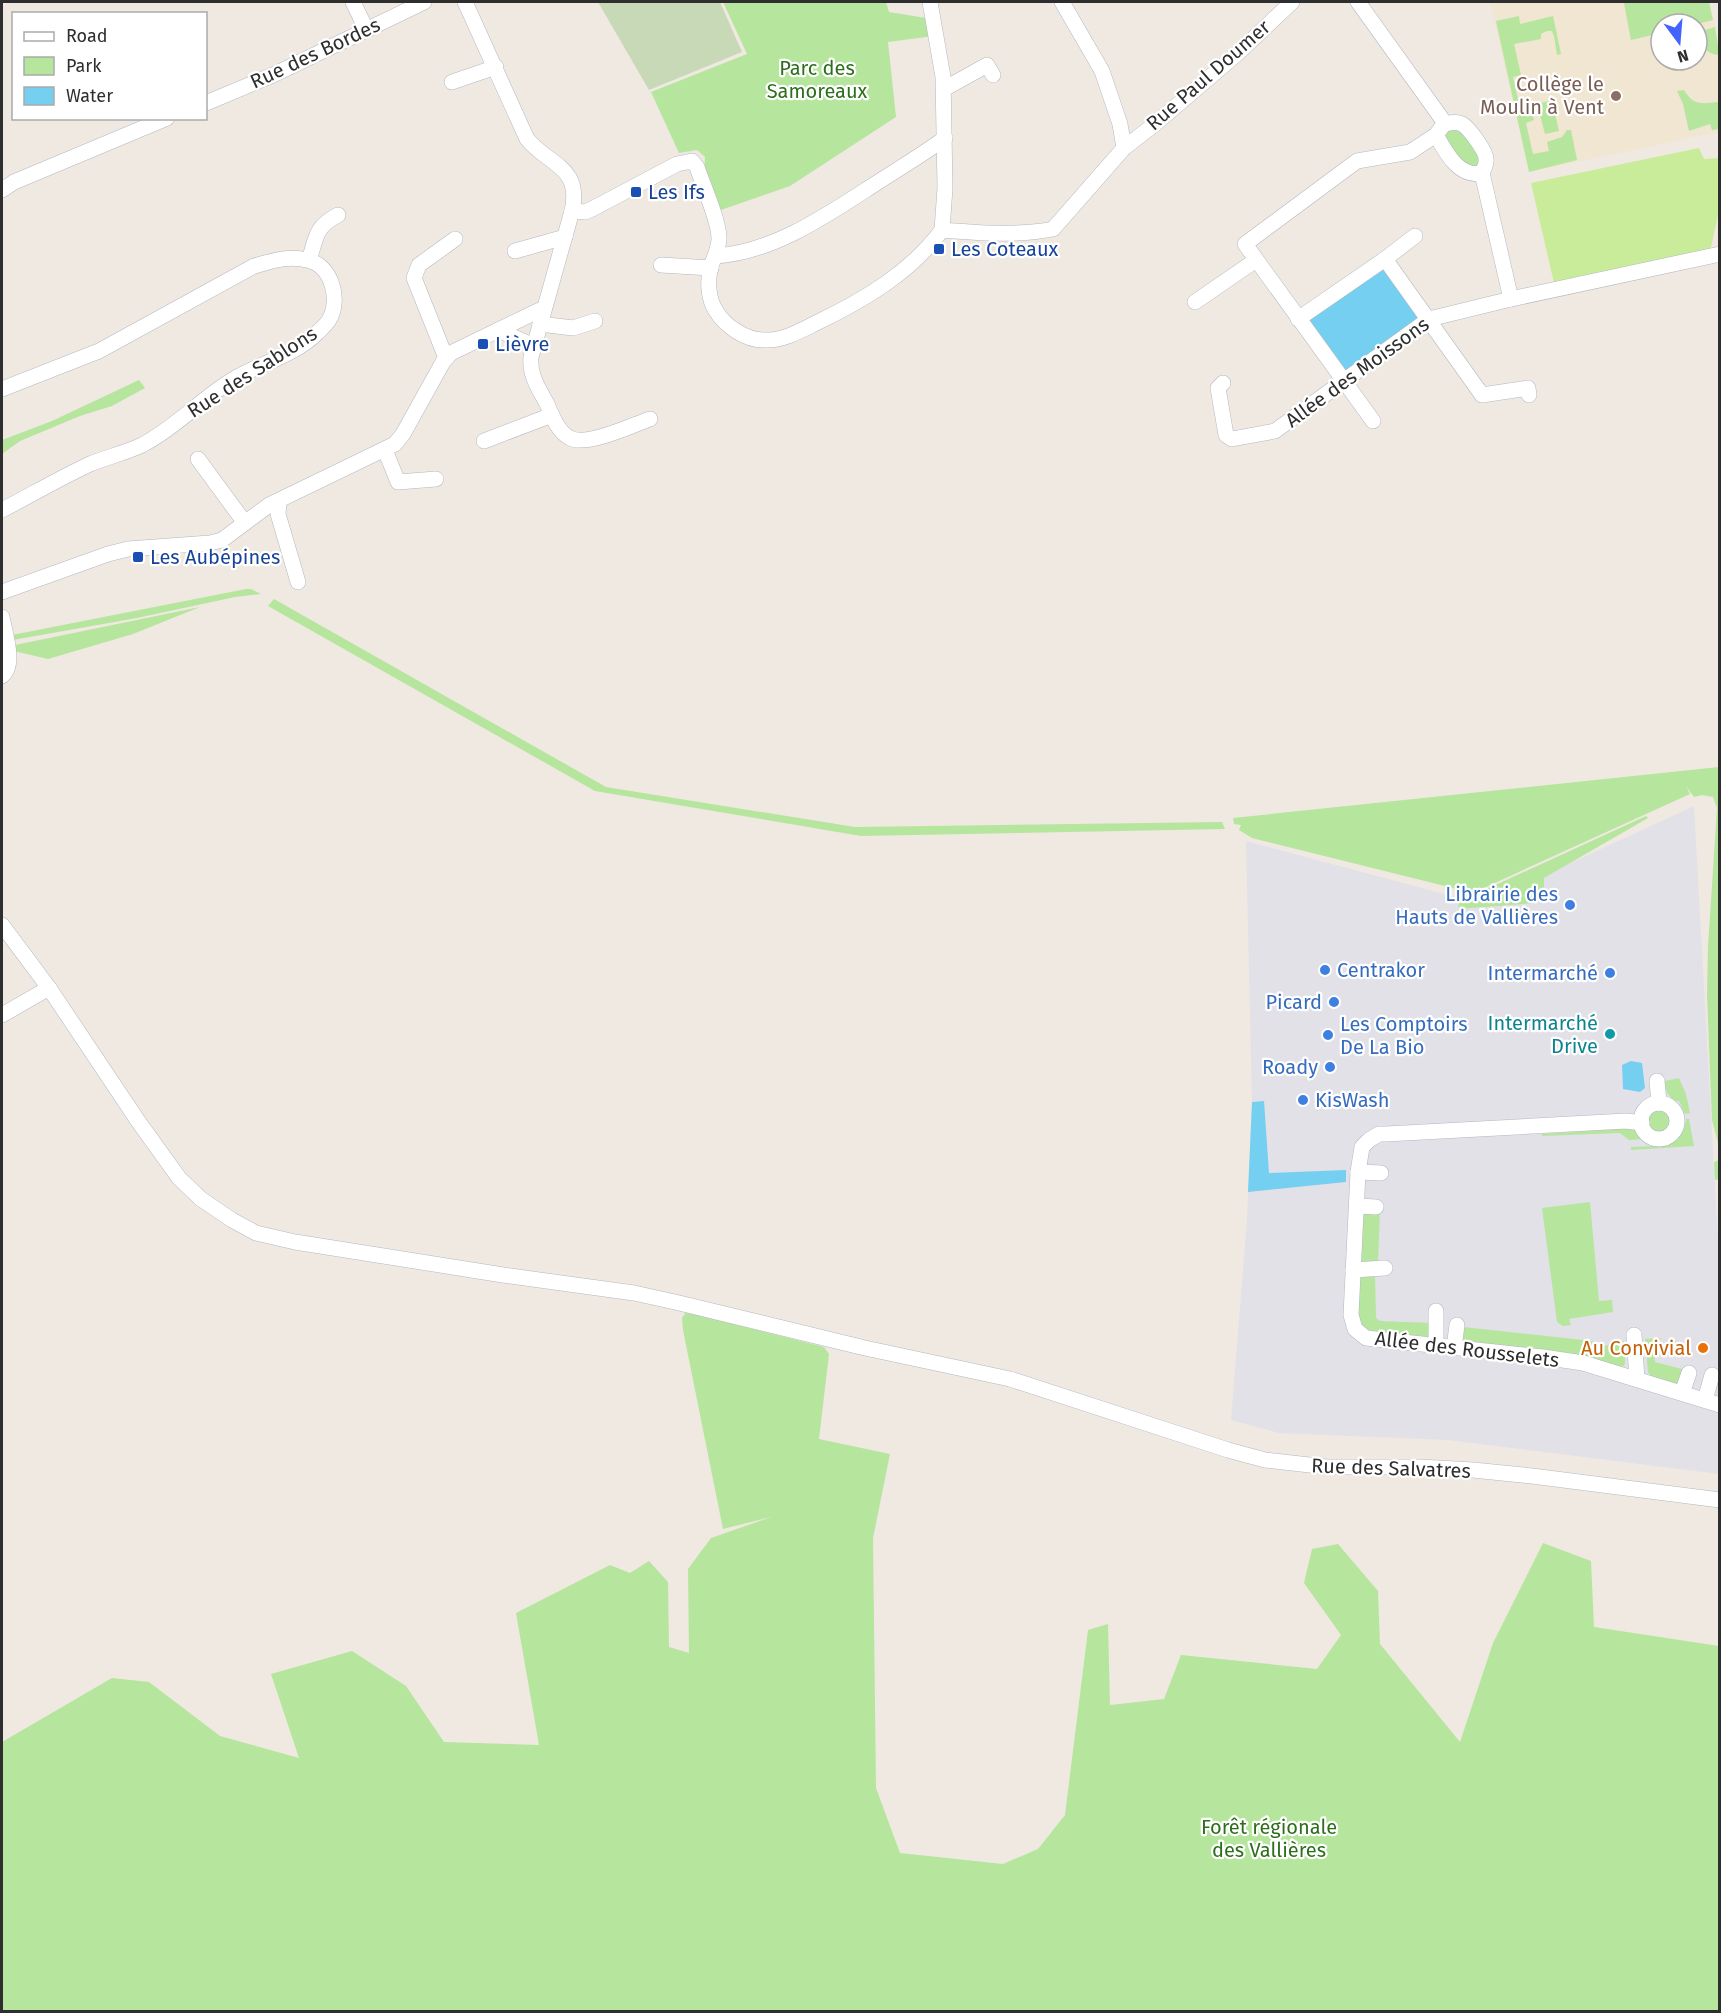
<svg xmlns="http://www.w3.org/2000/svg" width="1721" height="2013" font-family="'Fira Sans',sans-serif">
<style>
.industrial{fill:#e3e1e8}
.education{fill:#f0e6d1;fill-rule:evenodd}
.green{fill:#b6e59e}
.cemetery{fill:#c8d9b8}
.pitch{fill:#c9ec9a}
.water{fill:#75cff0}
.lines{fill:none;stroke-linecap:round;stroke-linejoin:round}
.minor-casing{stroke:#b4b7c1;stroke-width:16}
.minor{stroke:#fff;stroke-width:15}
.education-dot{fill:#8d6e63;stroke:#fff;stroke-width:2}
.transit-dot{fill:#1a4fb4;stroke:#fff;stroke-width:2}
.shop-dot{fill:#3f7fe0;stroke:#fff;stroke-width:2}
.culture-dot{fill:#0f9aa8;stroke:#fff;stroke-width:2}
.food-dot{fill:#e8710a;stroke:#fff;stroke-width:2}
.labels{text-anchor:middle;dominant-baseline:central;stroke-width:4.5;stroke-linejoin:round;paint-order:stroke}
.street-label{font-size:20px;fill:#2e2e2e;stroke:#fff}
.park-label{font-size:20px;fill:#2c6e1b;stroke:#fff}
.education-label{font-size:20px;fill:#785e54;stroke:#fff;text-anchor:end}
.transit-label{font-size:20px;fill:#164399;stroke:#fff;text-anchor:start}
.shop-label{font-size:20px;fill:#366cbe;stroke:#fff;text-anchor:end}
.culture-label{font-size:20px;fill:#0d838f;stroke:#fff;text-anchor:end}
.food-label{font-size:20px;fill:#c56008;stroke:#fff;text-anchor:end}
</style>
<rect width="100%" height="100%" fill="#efe9e1"/>
<!-- industrial -->
<polygon class="industrial" points="1694,806 1719,1259 1719,1474 1448,1440 1279,1433 1231,1420 1247,1220 1252,1102 1246,841 1482,904"/>
<!-- education -->
<path class="education" d="M1490,2H1709L1715,24L1719,52V132L1529,172ZM1661,24H1697V60H1661Z"/>
<!-- green -->
<g class="green">
<polygon points="723,2 886,2 889,12 932,19 934,36 888,42 896,117 790,186 718,211 704,176 705,157 697,150 679,153 651,92 747,54"/>
<polygon points="1630,2 1709,2 1713,20 1697,24 1661,24 1661,33 1631,40 1624,3"/>
<polygon points="1519,16 1520,24 1553,16 1561,54 1557,55 1554,36 1552,31 1547,31 1541,34 1541,39 1514,44 1521,75 1513,77 1520,108 1531,107 1534,120 1526,123 1533,154 1549,151 1547,142 1562,137 1567,130 1571,130 1577,160 1529,172 1496,21"/>
<path d="M1715,27L1719,52V55C1705,54 1701,45 1699,32Z"/>
<path d="M1684,90C1694,107 1702,103 1719,102V129L1712,130L1710,124L1689,131L1683,104L1677,91Z"/>
<polygon points="1552,100 1559,131 1545,134 1537,104"/>
<polygon points="1459,126 1482,154 1478,168 1465,169 1444,136 1446,132"/>
<polygon points="139,380 145,388 112,406 80,416 20,441 2,454 2,440 52,421"/>
<polygon points="246,589 251,589 261,594 235,597 137,618 13,640 12,635"/>
<polygon points="274,599 606,787 855,827 1222,822 1225,829 861,836 595,791 268,606"/>
<polygon points="200,607 133,634 48,659 14,651 15,645"/>
<polygon points="1719,767 1720,1179 1715,1180 1714,1162 1719,1160 1719,1147 1712,1120 1707,995 1708,947 1717,808 1713,797 1702,795 1694,797 1686,786 1690,794 1477,891 1469,892 1252,838 1239,830 1241,825 1234,824 1233,818"/>
<polygon points="1646,816 1648,818 1544,878 1544,892 1534,903 1459,909 1457,892 1470,895 1478,893"/>
<polygon points="1679,1078 1686,1094 1690,1113 1685,1114 1679,1101 1674,1101 1667,1093 1664,1081"/>
<circle cx="1659" cy="1120" r="12"/>
<path d="M1686,1119H1689L1694,1146L1631,1150V1147C1653,1146 1684,1148 1686,1119Z"/>
<polygon points="1630,1128 1636,1130 1643,1139 1629,1140 1620,1133 1542,1136 1542,1134"/>
<polygon points="1590,1202 1599,1301 1612,1300 1613,1312 1569,1319 1571,1325 1563,1326 1557,1322 1542,1208"/>
<polygon points="1380,1210 1378,1263 1363,1263 1360,1261 1362,1216 1368,1211"/>
<polygon points="1375,1273 1376,1318 1380,1321 1432,1323 1430,1341 1364,1330 1357,1316 1359,1274"/>
<polygon points="686,1312 824,1347 829,1354 819,1439 890,1454 873,1538 876,1788 900,1853 1003,1864 1038,1849 1065,1815 1088,1630 1108,1624 1110,1705 1164,1699 1181,1655 1317,1669 1341,1635 1304,1583 1312,1549 1338,1544 1378,1591 1380,1644 1460,1742 1493,1643 1543,1543 1591,1561 1594,1627 1719,1646 1719,2011 2,2011 2,1742 112,1678 149,1682 220,1736 299,1758 271,1674 352,1651 406,1686 444,1742 539,1745 516,1613 610,1565 630,1573 649,1561 668,1582 669,1647 689,1653 688,1569 711,1538 771,1517 723,1529 683,1330 682,1318"/>
<polygon points="1463,1327 1592,1341 1604,1346 1624,1341 1625,1364 1620,1369 1461,1341"/>
<polygon points="1662,1338 1653,1346 1655,1362 1686,1370 1680,1388 1652,1378 1648,1372 1645,1339"/>
</g>
<!-- cemetery -->
<polygon class="cemetery" points="598,2 720,2 742,52 649,90"/>
<!-- pitch -->
<polygon class="pitch" points="1699,148 1704,159 1719,158 1719,210 1710,252 1554,283 1531,183"/>
<!-- water -->
<g class="water">
<polygon points="1382,267 1419,312 1418,322 1352,372 1342,369 1310,326 1309,319"/>
<polygon points="1631,1061 1642,1063 1645,1088 1640,1092 1623,1089 1622,1065"/>
<polygon points="1264,1101 1269,1173 1346,1170 1346,1182 1248,1192 1252,1102"/>
</g>
<g class="lines">
<!-- minor casing -->
<g class="minor-casing">
<g id="minor">
<polyline points="353,2 366,29"/>
<path d="M465,2L527,139C548,165 582,166 572,211L531,357C529,375 539,389 547,404C552,416 558,432 570,438C587,447 632,425 650,419"/>
<polyline points="930,2 943,77 945,188 942,230"/>
<polyline points="1062,2 1102,71 1120,124 1124,148"/>
<polyline points="1358,2 1442,119 1444,124 1436,135 1410,152 1357,161 1245,244 1373,421"/>
<polyline points="452,82 496,67"/>
<polyline points="944,89 987,65 993,75"/>
<polyline points="206,103 273,75 424,2"/>
<path d="M1444,124C1450,123 1456,121 1462,124C1469,128 1486,151 1486,159C1487,164 1484,168 1482,173L1511,299"/>
<path d="M1436,135C1446,153 1459,178 1482,173"/>
<polyline points="2,190 14,182 167,118"/>
<path d="M572,211L585,212L592,209L677,164L692,161L697,167C703,186 720,222 719,240C718,250 714,258 711,266C707,280 708,299 716,311C725,326 745,340 764,340C783,341 800,331 816,323C864,300 910,273 942,230"/>
<path d="M942,230C978,233 1018,236 1053,229L1124,148L1155,124L1238,53L1292,2"/>
<polyline points="515,251 565,237"/>
<path d="M716,256C774,252 827,215 875,184C898,169 922,155 945,138"/>
<polyline points="1385,259 1415,236"/>
<path d="M309,260C317,236 315,227 338,215"/>
<polyline points="661,265 711,268"/>
<polyline points="1195,302 1256,260"/>
<polyline points="1298,319 1385,259 1482,395 1528,388 1529,395"/>
<polyline points="540,324 573,328 595,321"/>
<polyline points="498,330 534,346"/>
<polyline points="446,358 414,278 419,265 455,239"/>
<polyline points="1223,383 1218,388 1226,435 1232,439 1275,431 1429,319 1511,299 1720,254"/>
<path d="M2,389L99,351L254,266C272,261 289,255 307,260C332,265 341,300 329,320C326,325 321,329 317,333C295,355 261,363 234,379C202,398 175,428 142,445C125,453 107,457 90,464C60,478 31,495 2,510"/>
<polyline points="484,441 552,415"/>
<polyline points="385,450 398,482 436,479"/>
<polyline points="198,459 245,523"/>
<polyline points="279,501 278,514 298,582"/>
<polyline points="2,592 108,554 128,549 210,543 222,540 269,505 395,444 403,434 443,362 451,353 544,308"/>
<path d="M2,617C5,633 16,666 2,676"/>
<polyline points="2,925 49,988 138,1121 179,1178 201,1199 232,1220 256,1233 295,1242 503,1275 634,1293 675,1302 865,1348 1010,1379 1228,1450 1265,1460 1327,1467 1420,1467 1473,1470 1532,1476 1720,1500"/>
<polyline points="2,1015 49,988"/>
<polyline points="1657,1081 1659,1103"/>
<circle cx="1659" cy="1121" r="18"/>
<polyline points="1642,1123 1626,1121 1386,1134 1379,1134 1369,1140 1362,1147 1358,1172 1351,1315 1355,1329 1366,1338 1543,1357 1583,1363 1720,1405"/>
<polyline points="1358,1172 1381,1173"/>
<polyline points="1358,1206 1376,1207"/>
<polyline points="1353,1270 1385,1268"/>
<polyline points="1634,1335 1637,1379"/>
<polyline points="1436,1346 1436,1311"/>
<polyline points="1454,1348 1457,1325"/>
<polyline points="1682,1393 1689,1373"/>
<polyline points="1705,1400 1712,1375"/>
</g>
</g>
<!-- minor -->
<use href="#minor" class="minor"/>
</g>
<!-- markers -->
<circle class="education-dot" cx="1616" cy="96" r="6"/>
<g class="transit-dot">
<rect x="630" y="186" width="12" height="12" rx="3"/>
<rect x="933" y="243" width="12" height="12" rx="3"/>
<rect x="477" y="338" width="12" height="12" rx="3"/>
<rect x="132" y="551" width="12" height="12" rx="3"/>
</g>
<g class="shop-dot">
<circle cx="1570" cy="905" r="6"/>
<circle cx="1325" cy="970" r="6"/>
<circle cx="1610" cy="973" r="6"/>
<circle cx="1334" cy="1002" r="6"/>
<circle cx="1328" cy="1035" r="6"/>
<circle cx="1330" cy="1067" r="6"/>
<circle cx="1303" cy="1100" r="6"/>
</g>
<circle class="culture-dot" cx="1610" cy="1034" r="6"/>
<circle class="food-dot" cx="1703" cy="1348" r="6"/>
<g class="labels">
<!-- street labels -->
<g class="street-label">
<text transform="translate(315 53) rotate(-25)">Rue des Bordes</text>
<text transform="translate(1208 75) rotate(-41)">Rue Paul Doumer</text>
<text transform="translate(252 372) rotate(-33)">Rue des Sablons</text>
<text transform="translate(1357 372) rotate(-36)">Allée des Moissons</text>
<text transform="translate(1467 1349) rotate(7)">Allée des Rousselets</text>
<text transform="translate(1391 1468) rotate(2)">Rue des Salvatres</text>
</g>
<!-- park labels -->
<g class="park-label">
<text x="817" y="68">Parc des<tspan x="817" dy="23">Samoreaux</tspan></text>
<text x="1269" y="1827">Forêt régionale<tspan x="1269" dy="23">des Vallières</tspan></text>
</g>
<!-- education labels -->
<g class="education-label">
<text x="1604" y="84">Collège le<tspan x="1604" dy="23">Moulin à Vent</tspan></text>
</g>
<!-- transit labels -->
<g class="transit-label">
<text x="648" y="192">Les Ifs</text>
<text x="951" y="249">Les Coteaux</text>
<text x="495" y="344">Lièvre</text>
<text x="150" y="557">Les Aubépines</text>
</g>
<!-- shop labels -->
<g class="shop-label">
<text x="1558" y="894">Librairie des<tspan x="1558" dy="23">Hauts de Vallières</tspan></text>
<text x="1337" y="970" text-anchor="start">Centrakor</text>
<text x="1598" y="973">Intermarché</text>
<text x="1322" y="1002">Picard</text>
<text x="1340" y="1024" text-anchor="start">Les Comptoirs<tspan x="1340" dy="23">De La Bio</tspan></text>
<text x="1318" y="1067">Roady</text>
<text x="1315" y="1100" text-anchor="start">KisWash</text>
</g>
<!-- culture labels -->
<g class="culture-label">
<text x="1598" y="1023">Intermarché<tspan x="1598" dy="23">Drive</tspan></text>
</g>
<!-- food labels -->
<g class="food-label">
<text x="1691" y="1348">Au Convivial</text>
</g>
</g>
<!-- border -->
<rect width="1721" height="2013" fill="none" stroke="#2e2e2e" stroke-width="6"/>
<!-- legend -->
<rect x="12" y="12" width="195" height="108" fill="#ffffff" stroke="#ababab" stroke-width="1.5"/>
<rect x="24" y="32" width="30" height="9" fill="#ffffff" stroke="#ababab" stroke-width="1.5"/>
<text x="66" y="42" font-size="18" fill="#2e2e2e">Road</text>
<rect x="24" y="57" width="30" height="18" fill="#b6e59e" stroke="#ababab" stroke-width="1.5"/>
<text x="66" y="72" font-size="18" fill="#2e2e2e">Park</text>
<rect x="24" y="87" width="30" height="18" fill="#75cff0" stroke="#ababab" stroke-width="1.5"/>
<text x="66" y="102" font-size="18" fill="#2e2e2e">Water</text>
<!-- north arrow -->
<g transform="translate(1679 42) rotate(164)"><circle r="28" fill="#ffffff" stroke="#ababab" stroke-width="1.5"/>
<path d="M0-4.5L10 22L0 15L-10 22Z" fill="#4264fb"/>
<text y="-9" font-size="16" font-weight="bold" text-anchor="middle" fill="#2e2e2e">N</text>
</g>
</svg>
